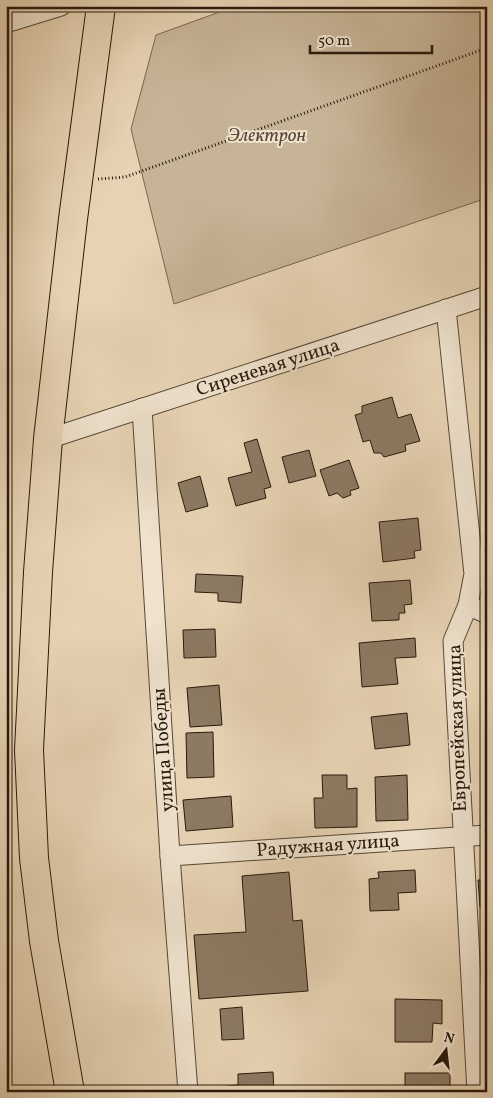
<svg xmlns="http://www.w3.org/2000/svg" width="493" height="1098" font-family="Vollkorn,serif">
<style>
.green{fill:#c7b497;stroke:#786752}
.building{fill:#8c7a63;stroke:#291a0c}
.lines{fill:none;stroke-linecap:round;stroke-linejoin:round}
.street-casing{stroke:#584836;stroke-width:21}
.primary-casing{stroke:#291a0c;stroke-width:30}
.path{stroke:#291a0c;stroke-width:3;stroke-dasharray:1 2.5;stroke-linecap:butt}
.street{stroke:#efe2ce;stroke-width:19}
.primary{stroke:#e7d3b4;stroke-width:28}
.labels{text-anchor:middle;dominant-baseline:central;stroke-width:4;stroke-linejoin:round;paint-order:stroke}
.park-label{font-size:19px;font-style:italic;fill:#584836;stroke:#efe2ce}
.street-label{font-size:19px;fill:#291a0c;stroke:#efe2ce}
</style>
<rect width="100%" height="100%" fill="#e7d3b4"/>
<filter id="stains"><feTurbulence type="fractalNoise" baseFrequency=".004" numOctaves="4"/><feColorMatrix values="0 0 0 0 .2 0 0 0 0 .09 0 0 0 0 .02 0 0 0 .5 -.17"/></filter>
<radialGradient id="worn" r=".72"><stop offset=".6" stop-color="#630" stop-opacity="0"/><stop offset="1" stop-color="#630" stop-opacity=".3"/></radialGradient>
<!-- green -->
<polygon class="green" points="236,6 487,6 487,198 174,304 131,129 156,35"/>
<!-- building -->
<g class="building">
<polygon points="487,383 487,403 481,385"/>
<polygon points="392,397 398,418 411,414 420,441 405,445 406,451 384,457 381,453 374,453 370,440 363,442 355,415 362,413 362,406"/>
<polygon points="257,439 271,487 264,489 266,498 236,506 228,478 252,472 244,443"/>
<polygon points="309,450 316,476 289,483 282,457"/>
<polygon points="349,460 359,488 350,491 351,495 343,498 337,493 329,496 320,470"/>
<polygon points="200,476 208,506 186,512 178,483"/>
<polygon points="418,518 421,550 414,551 415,558 383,562 379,522"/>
<polygon points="196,574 243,576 241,603 218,601 218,593 195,592"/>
<polygon points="410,580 412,604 404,605 405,613 399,613 399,620 372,621 369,583"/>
<polygon points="215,629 216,657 184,658 183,630"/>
<polygon points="415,638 416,657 395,658 398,684 362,687 359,643"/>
<polygon points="219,685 222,725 190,727 187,688"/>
<polygon points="407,713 410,745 375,749 371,717"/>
<polygon points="213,732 214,777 187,778 186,733"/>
<polygon points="322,775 347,775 347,789 357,788 357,827 315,828 314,798 323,798"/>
<polygon points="407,775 408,820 376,821 375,777"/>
<polygon points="231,796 233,827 186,831 183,800"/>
<polygon points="415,870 416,892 398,893 399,910 370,911 369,879 379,878 378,872"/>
<polygon points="484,871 487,872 487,907 480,907 478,880 485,880"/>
<polygon points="289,872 293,921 302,920 308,991 199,999 194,935 246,932 242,876"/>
<polygon points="395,999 442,1000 442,1024 433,1023 432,1042 395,1042"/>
<polygon points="242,1007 244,1039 222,1040 220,1009"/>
<polygon points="273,1072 274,1092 226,1092 226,1086 238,1085 238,1074"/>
<rect x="405" y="1073" width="45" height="19"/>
</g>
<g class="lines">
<!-- street casing -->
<g class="street-casing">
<g id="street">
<polyline points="6,23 61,6"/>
<polyline points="446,309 474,574 468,605 453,641 477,1092"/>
<polyline points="142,408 170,856 188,1092"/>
<polyline points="48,439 487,296"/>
<polyline points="468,605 487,614"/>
<polyline points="170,856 487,835"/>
</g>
</g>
<!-- primary casing -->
<g class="primary-casing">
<polyline id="primary" points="70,1092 44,941 34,858 29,750 38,572 48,439 73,219 101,6"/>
</g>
<!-- path -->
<polyline class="path" points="98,179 125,177 487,48"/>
<!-- street -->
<use href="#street" class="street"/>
<!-- primary -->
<use href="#primary" class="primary"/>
</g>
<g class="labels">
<!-- park labels -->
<g class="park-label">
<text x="267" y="136">Электрон</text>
</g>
<!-- street labels -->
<g class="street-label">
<text transform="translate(268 368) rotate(-18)">Сиреневая улица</text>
<text transform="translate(458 728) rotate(-92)">Европейская улица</text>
<text transform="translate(164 750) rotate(-94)">улица Победы</text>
<text transform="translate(328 846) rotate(-4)">Радужная улица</text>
</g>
</g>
<!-- margin -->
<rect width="493" height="1098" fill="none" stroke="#e7d3b4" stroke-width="25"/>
<rect x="8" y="8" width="478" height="1083" fill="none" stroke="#291a0c" stroke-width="2.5"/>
<rect x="12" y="12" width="468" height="1073" fill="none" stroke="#291a0c"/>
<!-- north arrow -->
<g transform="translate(446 1050) rotate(15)" stroke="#efe2ce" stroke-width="4" paint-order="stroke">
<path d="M0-4L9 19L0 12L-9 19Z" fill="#291a0c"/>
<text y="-8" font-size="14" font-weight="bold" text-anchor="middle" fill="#291a0c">N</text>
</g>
<!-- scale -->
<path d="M310 45v8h122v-8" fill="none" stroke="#291a0c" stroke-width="2.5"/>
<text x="318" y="45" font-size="15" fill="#291a0c" stroke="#efe2ce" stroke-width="4" paint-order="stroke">50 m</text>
<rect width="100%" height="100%" filter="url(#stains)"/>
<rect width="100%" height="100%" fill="url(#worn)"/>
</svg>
